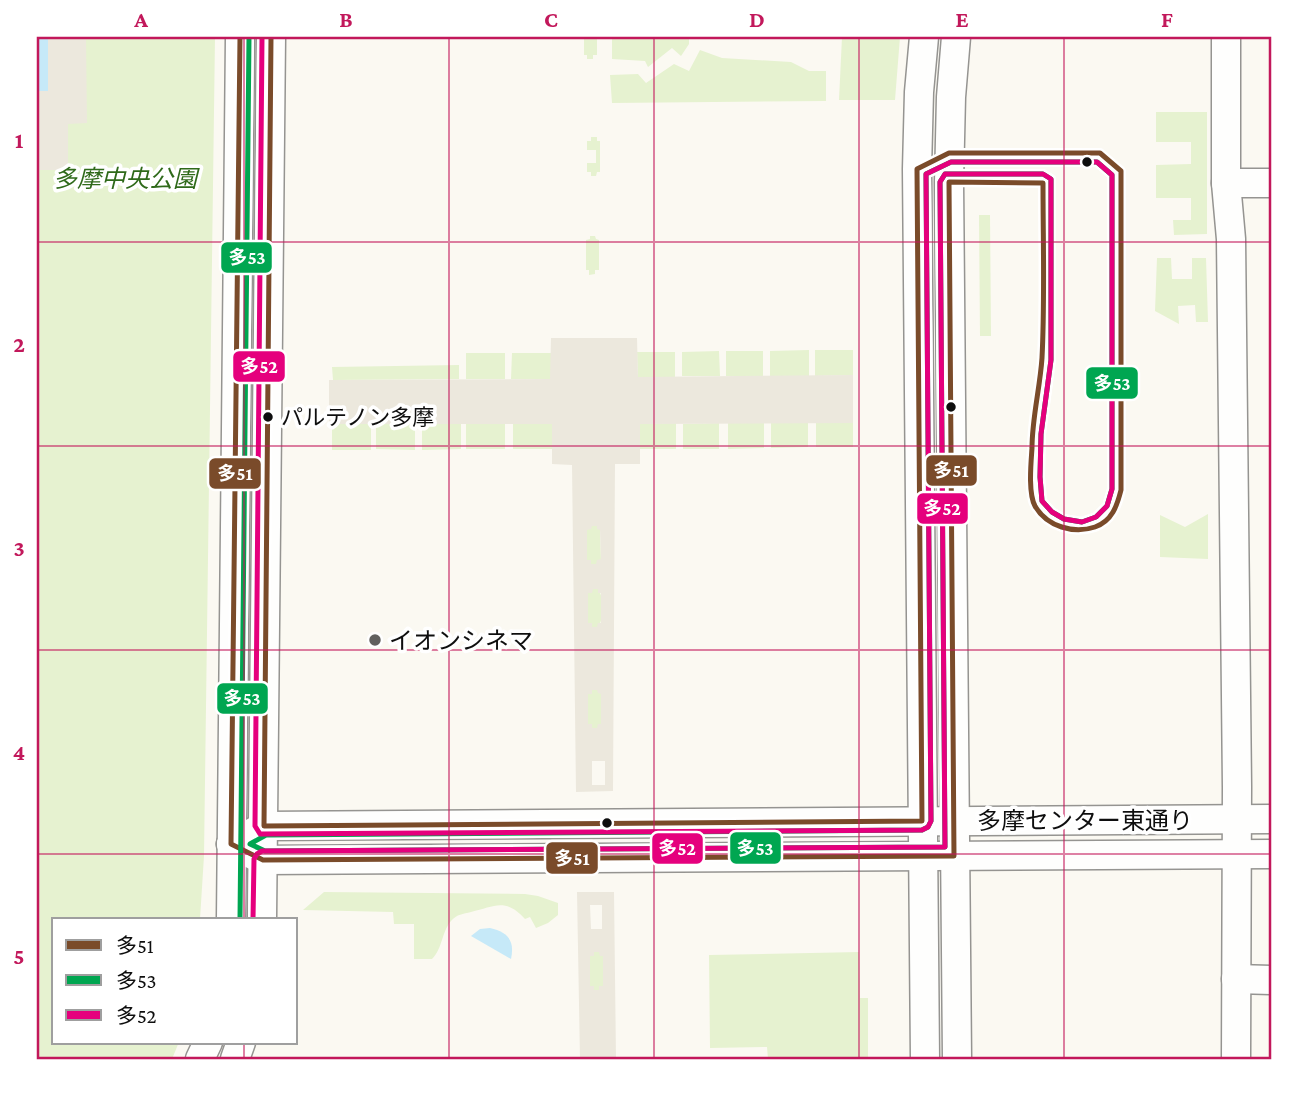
<svg xmlns="http://www.w3.org/2000/svg" width="1308" height="1096" font-family="'Crimson Pro','Noto Sans JP',serif">
<style>
.green{fill:#e6f2d0}
.plaza{fill:#ece8dd;fill-rule:evenodd}
.water{fill:#c6e9f8}
.lines{fill:none;stroke-linecap:round;stroke-linejoin:round}
.minor-casing{stroke:#959491;stroke-width:31}
.minor{stroke:#fefefd;stroke-width:28}
.bus-1-casing{stroke:#fff;stroke-width:10}
.bus-2-casing{stroke:#fff;stroke-width:10}
.bus-3-casing{stroke:#fff;stroke-width:10}
.bus-1{stroke:#7a4b2a;stroke-width:5}
.bus-2{stroke:#00a651;stroke-width:5}
.bus-3{stroke:#e5007d;stroke-width:5}
.grid{fill:none;stroke:#c2185b;stroke-width:2;stroke-opacity:0.55}
.bus-dot{fill:#0e0e0e;stroke:#fff;stroke-width:2.5}
.poi-dot{fill:#61605e;stroke:#fff;stroke-width:2.5}
.labels{text-anchor:middle;dominant-baseline:central;stroke-width:7;stroke-linejoin:round;paint-order:stroke}
.bus-label{font-size:22px;fill:#0e0e0e;stroke:#fff;text-anchor:start}
.park-label{font-size:24px;font-style:italic;fill:#2f6a1a;stroke:#fff}
.poi-label{font-size:24px;fill:#0e0e0e;stroke:#fff;text-anchor:start}
.street-label{font-size:24px;fill:#0e0e0e;stroke:#fff}
.line-badge{stroke:#fff;stroke-width:2.5}
.badge-label{font-size:19px;text-anchor:middle;font-weight:bold;fill:#fff}
.neatline{fill:none;stroke:#c2185b;stroke-width:2.5}
.grid-label{font-size:23px;text-anchor:middle;font-weight:bold;fill:#c2185b}
</style>
<rect width="100%" height="100%" fill="#fbf9f2"/>
<!-- green -->
<g class="green">
<polygon points="37,37 215,37 204,856 200,919 54,919 54,1042 179,1042 172,1059 37,1059"/>
<polygon points="584,37 597,37 597,55 593,55 593,59 587,59 587,55 584,55"/>
<polygon points="612,37 689,37 689,44 681,56 672,48 648,67 645,61 612,59"/>
<polygon points="842,37 900,37 895,100 839,100"/>
<polygon points="700,50 722,58 791,62 809,71 826,71 826,101 612,103 610,75 638,74 646,83 674,64 689,71"/>
<polygon points="1156,112 1207,112 1207,234 1174,235 1173,220 1191,220 1191,198 1156,198 1156,165 1191,164 1191,142 1156,142"/>
<polygon points="591,137 597,137 597,141 600,141 600,172 597,172 596,176 591,176 591,172 587,172 587,163 596,163 596,150 587,150 587,141 591,141"/>
<polygon points="979,215 990,215 991,336 980,336"/>
<polygon points="590,236 595,236 596,239 599,240 599,270 595,270 595,274 589,275 589,270 586,270 586,240 590,239"/>
<polygon points="1157,258 1171,258 1172,279 1192,279 1192,258 1206,258 1208,322 1196,322 1195,305 1178,306 1179,324 1155,311"/>
<polygon points="809,350 809,376 770,376 770,351"/>
<polygon points="815,350 853,350 853,375 815,376"/>
<polygon points="719,351 720,376 682,376 682,352"/>
<rect x="726" y="351" width="37" height="25"/>
<polygon points="637,352 675,352 675,377 638,377"/>
<rect x="466" y="353" width="39" height="26"/>
<polygon points="512,353 551,353 551,379 511,379"/>
<polygon points="459,365 459,379 333,380 332,367"/>
<polygon points="513,423 552,423 553,449 513,449"/>
<polygon points="676,423 676,449 639,449 639,424"/>
<polygon points="719,423 719,449 683,449 683,424"/>
<polygon points="728,423 764,423 764,448 728,449"/>
<polygon points="771,423 808,423 808,447 771,448"/>
<rect x="816" y="423" width="37" height="24"/>
<rect x="332" y="424" width="39" height="26"/>
<polygon points="376,424 415,424 415,450 376,449"/>
<polygon points="422,424 461,424 461,449 422,450"/>
<rect x="466" y="424" width="39" height="25"/>
<polygon points="1208,514 1208,559 1160,557 1160,515 1185,527"/>
<polygon points="591,526 597,526 600,529 601,560 597,564 591,564 587,560 587,529"/>
<path d="M592,589H598C604,597 604,619 598,627H592L588,623V593Z"/>
<polygon points="592,690 598,690 601,693 601,724 598,728 592,728 588,724 588,694"/>
<path d="M324,892L525,894L538,896L558,903V915L548,923L536,928L530,917L525,919C505,897 494,907 471,912C463,914 457,914 451,921C441,933 443,948 432,959H414V924H394L393,912L303,910Z"/>
<polygon points="594,952 600,952 603,956 603,986 600,990 594,990 590,986 590,956"/>
<polygon points="859,952 860,998 868,998 868,1059 768,1059 767,1047 710,1048 709,955"/>
</g>
<!-- plaza -->
<g class="plaza">
<polygon points="48,37 86,37 87,123 68,124 68,170 37,170 37,91 48,90"/>
<path d="M551,338H637L638,377L853,375V423L640,424V464H615L613,791L576,792L572,465L552,464V424H329V380L550,379ZM592,526H597V529L600,530L601,559L597,560L596,564H591V560H587V530L591,529ZM593,589H598V593H601V623H598L597,627H592V623H588V593H592ZM592,690H597L598,693L601,694V724H598L597,728H592V724H588V694H592ZM592,761H605V785H592Z"/>
<path d="M577,892H614L616,1059H580ZM590,905H602V929H591ZM594,952H599L600,956H603V986H599V990H594V986H590V956H594Z"/>
</g>
<!-- water -->
<g class="water">
<rect x="37" y="37" width="11" height="54"/>
<path d="M490,928C508,932 515,941 511,959L471,936L480,929Z"/>
</g>
<g class="lines">
<!-- minor casing -->
<g class="minor-casing">
<g id="minor">
<polyline points="924,37 919,92 917,169 925,1059"/>
<polyline points="956,37 951,97 949,182 957,1059"/>
<polyline points="1226,37 1226,183 1231,239 1237,787 1236,1059"/>
<polyline points="1226,183 1271,183"/>
<polyline points="231,844 264,826 1271,819"/>
<polyline points="231,844 263,860 1271,854"/>
<polyline points="231,919 240,37"/>
<polyline points="262,919 271,37"/>
<polyline points="1236,979 1271,980"/>
<polyline points="200,1059 208,1042"/>
<polyline points="235,1059 241,1042"/>
</g>
</g>
<!-- minor -->
<use href="#minor" class="minor"/>
<!-- bus-1 casing -->
<g class="bus-1-casing">
<path id="bus-1" d="M240,37L231,844L263,860L954,856L949,182L1043,183C1043,241 1045,300 1042,358C1040,388 1032,418 1032,448C1031,463 1028,493 1035,506C1047,527 1074,534 1095,527C1112,521 1117,506 1121,490V171L1100,153H949L917,169L922,821L264,826L271,37"/>
</g>
<!-- bus-2 casing -->
<g class="bus-2-casing">
<g id="bus-2">
<polygon points="951,162 1097,162 1112,175 1112,489 1107,506 1096,517 1082,522 1064,519 1052,512 1042,501 1040,477 1041,434 1051,360 1051,179 1043,174 945,174 940,182 945,847 265,851 250,844 266,835 922,830 928,827 931,821 926,174"/>
<polyline points="240,919 249,37"/>
</g>
</g>
<!-- bus-3 casing -->
<g class="bus-3-casing">
<polyline id="bus-3" points="253,919 254,859 257,854 262,851 945,847 940,182 945,174 1043,174 1051,179 1051,360 1041,434 1040,477 1042,501 1052,512 1064,519 1082,522 1096,517 1107,506 1112,489 1112,175 1097,162 951,162 926,174 931,821 928,827 922,830 260,834 255,826 262,37"/>
</g>
<!-- bus-1 -->
<use href="#bus-1" class="bus-1"/>
<!-- bus-2 -->
<use href="#bus-2" class="bus-2"/>
<!-- bus-3 -->
<use href="#bus-3" class="bus-3"/>
</g>
<!-- grid -->
<path class="grid" d="M244,37V919M449,37V1059M654,37V1059M859,37V1059M1064,37V1059M37,242H1271M37,446H1271M37,650H1271M37,854H1271M244,1042V1059"/>
<!-- markers -->
<g class="bus-dot">
<circle cx="1087" cy="162" r="6"/>
<circle cx="951" cy="407" r="6"/>
<circle cx="268" cy="417" r="6"/>
<circle cx="607" cy="823" r="6"/>
</g>
<circle class="poi-dot" cx="375" cy="640" r="7"/>
<g class="labels">
<!-- bus labels -->
<g class="bus-label">
<text x="281" y="417">パルテノン多摩</text>
</g>
<!-- park labels -->
<g class="park-label">
<text x="125" y="178">多摩中央公園</text>
</g>
<!-- poi labels -->
<g class="poi-label">
<text x="389" y="640">イオンシネマ</text>
</g>
<!-- street labels -->
<g class="street-label">
<text x="1085" y="820">多摩センター東通り</text>
</g>
</g>
<g class="line-badge">
<rect x="220" y="241" width="53" height="33" rx="7" fill="#00a651"/>
<rect x="232" y="350" width="54" height="33" rx="7" fill="#e5007d"/>
<rect x="1085" y="366" width="54" height="34" rx="7" fill="#00a651"/>
<rect x="925" y="454" width="53" height="33" rx="7" fill="#7a4b2a"/>
<rect x="208" y="457" width="54" height="33" rx="7" fill="#7a4b2a"/>
<rect x="916" y="492" width="53" height="33" rx="7" fill="#e5007d"/>
<rect x="216" y="682" width="53" height="33" rx="7" fill="#00a651"/>
<rect x="729" y="831" width="53" height="34" rx="7" fill="#00a651"/>
<rect x="651" y="832" width="53" height="33" rx="7" fill="#e5007d"/>
<rect x="545" y="841" width="54" height="34" rx="7" fill="#7a4b2a"/>
</g>
<g class="badge-label">
<text x="247" y="264">多53</text>
<text x="259" y="373">多52</text>
<text x="1112" y="390">多53</text>
<text x="951" y="477">多51</text>
<text x="235" y="480">多51</text>
<text x="942" y="515">多52</text>
<text x="242" y="705">多53</text>
<text x="755" y="855">多53</text>
<text x="677" y="855">多52</text>
<text x="572" y="865">多51</text>
</g>
<!-- border -->
<rect width="1308" height="1096" fill="none" stroke="#ffffff" stroke-width="77"/>
<!-- legend -->
<rect x="52" y="918" width="245" height="126" fill="#ffffff" stroke="#9f9f9f" stroke-width="2"/>
<rect x="66" y="940" width="35" height="10" fill="#7a4b2a" stroke="#9f9f9f" stroke-width="2"/>
<text x="116" y="953" font-size="21" fill="#0e0e0e">多51</text>
<rect x="66" y="975" width="35" height="10" fill="#00a651" stroke="#9f9f9f" stroke-width="2"/>
<text x="116" y="988" font-size="21" fill="#0e0e0e">多53</text>
<rect x="66" y="1010" width="35" height="10" fill="#e5007d" stroke="#9f9f9f" stroke-width="2"/>
<text x="116" y="1023" font-size="21" fill="#0e0e0e">多52</text>
<rect x="38" y="38" width="1232" height="1020" class="neatline"/>
<g class="grid-label">
<text x="141" y="27">A</text>
<text x="346" y="27">B</text>
<text x="551" y="27">C</text>
<text x="757" y="27">D</text>
<text x="962" y="27">E</text>
<text x="1167" y="27">F</text>
<text x="19" y="148">1</text>
<text x="19" y="352">2</text>
<text x="19" y="556">3</text>
<text x="19" y="760">4</text>
<text x="19" y="964">5</text>
</g>
</svg>
